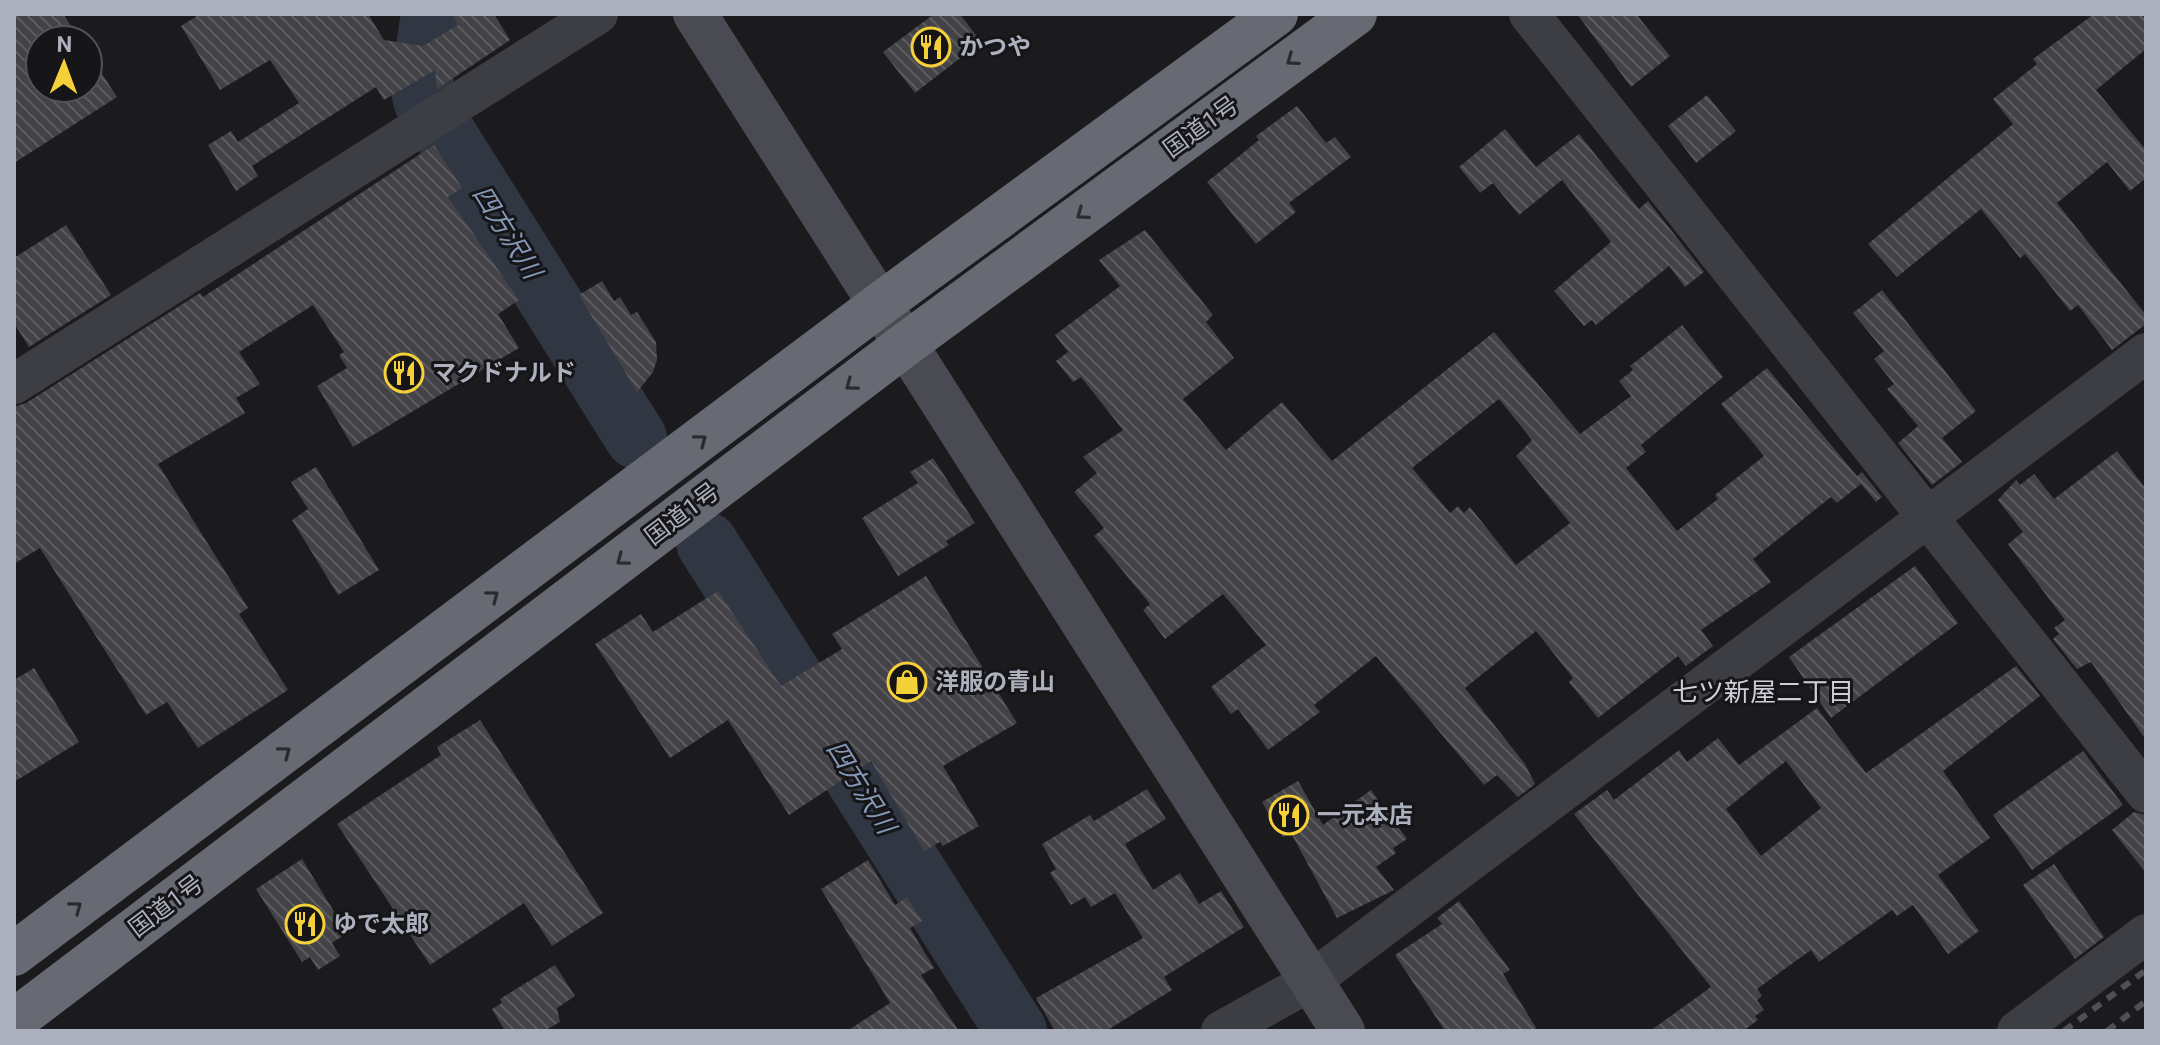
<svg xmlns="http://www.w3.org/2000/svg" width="2160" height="1045" font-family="Roboto,'Noto Sans JP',sans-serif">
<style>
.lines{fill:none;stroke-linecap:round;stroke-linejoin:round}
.river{stroke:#303742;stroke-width:62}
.building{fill:url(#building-back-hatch);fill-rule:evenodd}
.street{stroke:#3d3d44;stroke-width:40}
.secondary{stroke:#494a52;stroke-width:44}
.highway{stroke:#676973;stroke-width:44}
.rail{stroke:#4e4f57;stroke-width:6;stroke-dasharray:10 8;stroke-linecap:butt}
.oneway{stroke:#2a2a2f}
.labels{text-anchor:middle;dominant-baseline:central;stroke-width:6;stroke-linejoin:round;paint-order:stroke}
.poi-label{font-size:24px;font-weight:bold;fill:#adb0bd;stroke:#161518;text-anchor:start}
.street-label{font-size:24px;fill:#adb0bd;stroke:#161518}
.water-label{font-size:26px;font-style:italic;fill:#8498b7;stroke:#161518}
.neighbourhood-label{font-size:26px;fill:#cecfd8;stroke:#161518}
</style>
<defs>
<pattern id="building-back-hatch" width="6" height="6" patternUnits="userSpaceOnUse" patternTransform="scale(2)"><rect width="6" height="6" fill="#424247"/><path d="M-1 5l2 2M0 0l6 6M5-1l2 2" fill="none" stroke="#5b5b60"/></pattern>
</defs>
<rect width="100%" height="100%" fill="#1b1a1d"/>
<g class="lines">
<!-- river -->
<g class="river">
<polyline points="432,14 421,86 424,100 636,438"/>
<polyline points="707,543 1016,1031"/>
</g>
</g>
<!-- building -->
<g class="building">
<polygon points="14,14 63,14 80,40 40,40 40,88 88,88 88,52 117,97 14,163"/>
<polygon points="200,14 368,14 384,40 423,46 458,25 452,14 494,14 510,40 437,89 435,70 384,100 376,87 252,166 258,176 236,191 208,145 231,131 238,142 299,103 270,60 220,90 181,26"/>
<polygon points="934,14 960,14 981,42 915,93 883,52"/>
<polygon points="1577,14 1636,14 1670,56 1631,87"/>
<polygon points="2094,14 2146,14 2146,49 2096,90 2146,150 2146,178 2130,191 2107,162 2057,203 2146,315 2146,324 2112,350 2078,305 2070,311 2025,254 2020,258 1981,209 1897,277 1868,244 2013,124 1993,99 2037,64 2033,59"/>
<polygon points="1707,95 1736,131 1696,163 1668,126"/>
<polygon points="1297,106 1326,143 1335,137 1351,157 1289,203 1296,212 1256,244 1207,182 1259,140 1256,136"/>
<polygon points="1505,129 1536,167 1579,134 1639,209 1648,201 1704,272 1685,287 1669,266 1596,325 1592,320 1584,326 1554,291 1611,242 1562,180 1519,215 1493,183 1480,193 1459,167"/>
<polygon points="434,145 462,188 448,197 519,300 498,314 519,348 353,447 317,386 347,368 339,355 344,352 313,305 239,352 260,384 236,398 245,413 158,464 248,608 239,614 288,690 198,748 167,702 146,715 40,548 14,564 14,407 26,403 200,293 203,297"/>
<polygon points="66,225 111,295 29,347 14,323 14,258"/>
<path d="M1145,230L1213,315L1206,322L1234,358L1183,399L1226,450L1282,402L1332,461L1494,332L1580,434L1631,396L1619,381L1633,370L1630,366L1682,325L1723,377L1641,445L1646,452L1626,468L1677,531L1718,499L1715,495L1764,456L1721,404L1767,368L1857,476L1862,472L1882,497L1876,502L1861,484L1837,503L1831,497L1753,559L1771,582L1701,630L1713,646L1686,666L1678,656L1598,718L1569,682L1573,678L1536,631L1465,688L1525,764L1535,784L1518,797L1497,775L1484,785L1376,656L1314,705L1320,712L1268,750L1238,709L1231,714L1211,687L1266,645L1223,594L1165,639L1143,610L1150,604L1094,536L1104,528L1074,492L1097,473L1083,457L1123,430L1081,377L1073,382L1056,361L1068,352L1055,335L1120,286L1099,260ZM1499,399L1532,440L1516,456L1570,523L1516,565L1470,507L1464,513L1458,506L1450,513L1412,468Z"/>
<polygon points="602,281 614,301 620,297 631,315 637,312 656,342 657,360 653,372 637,392 579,295"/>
<polygon points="1882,290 1976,411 1942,438 1962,462 1932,485 1898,443 1918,426 1887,389 1894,384 1874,359 1884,351 1853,313"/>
<polygon points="2117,451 2146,489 2146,740 2091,662 2077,669 2053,639 2059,634 2054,628 2065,620 2008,544 2023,532 1998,500 2016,480 2020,485 2034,474 2054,499"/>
<polygon points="933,458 975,523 946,541 949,545 898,576 862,518 918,483 910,472"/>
<polygon points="316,467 379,570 338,595 292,520 308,509 291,482"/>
<polygon points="1915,566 1958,623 1831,718 1789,657"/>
<polygon points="926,576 1017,723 943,766 979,826 943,846 940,842 924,851 871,761 789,815 728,720 670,758 595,644 641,614 653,632 718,591 781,686 842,649 832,634"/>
<path d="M2016,666L2040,696L1943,771L1990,838L1938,875L1979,931L1948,954L1913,905L1897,916L1892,910L1819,962L1811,950L1757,989L1762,996L1757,1000L1764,1010L1755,1016L1758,1020L1743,1031H1650L1711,987L1574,814L1607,790L1614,800L1679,750L1687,762L1718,738L1739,765L1817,708L1866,773ZM1786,761L1821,808L1761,856L1726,809Z"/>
<polygon points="34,668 79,742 14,782 14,680"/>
<polygon points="480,720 603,913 552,946 524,903 430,965 337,824 441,755 437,747"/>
<polygon points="2083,751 2123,805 2032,870 1993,815"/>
<polygon points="1298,781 1323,825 1371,790 1407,839 1393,848 1396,853 1376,867 1394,890 1337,918 1291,833 1283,837 1262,802"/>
<polygon points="1147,789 1166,819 1125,844 1153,890 1180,873 1199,904 1221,891 1244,927 1164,977 1172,990 1106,1031 1055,1031 1036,998 1143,938 1115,893 1091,907 1085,897 1071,905 1050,873 1056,869 1042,844 1090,815 1094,821"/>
<polygon points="2134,812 2146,815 2146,873 2112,830"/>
<polygon points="302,859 347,933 332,943 340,956 318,970 310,957 302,962 256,889"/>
<polygon points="868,860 895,905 907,897 922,921 910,928 934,968 921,975 959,1031 847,1031 890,1003 821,889"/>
<polygon points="2054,864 2104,937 2075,959 2023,885"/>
<polygon points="1459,901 1510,970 1503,974 1538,1031 1445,1031 1395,955 1442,924 1437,918"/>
<polygon points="555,965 575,996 557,1008 560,1022 544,1031 505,1031 492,1009 502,1003 500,999"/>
</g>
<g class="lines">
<!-- street -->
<g class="street">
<polyline points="1529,14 2146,793"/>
<polyline points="14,384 598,14"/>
<polyline points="1221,1031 1311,981 2146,353"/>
<polyline points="2017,1031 2146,934"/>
</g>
<!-- secondary -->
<polyline class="secondary" points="695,14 1343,1031"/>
<!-- highway -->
<g class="highway">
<polyline points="14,954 879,305 1276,14"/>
<polyline points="14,1021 906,344 1355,14"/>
</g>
<!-- rail -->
<g class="rail">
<polyline points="2064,1031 2146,970"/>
<polyline points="2107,1031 2146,1001"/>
</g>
</g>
<!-- one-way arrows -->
<defs><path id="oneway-chevron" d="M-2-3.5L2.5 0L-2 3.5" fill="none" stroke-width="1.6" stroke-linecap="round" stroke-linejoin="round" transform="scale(2)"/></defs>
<g class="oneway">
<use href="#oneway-chevron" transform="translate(1292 60) rotate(144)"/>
<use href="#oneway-chevron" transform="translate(1082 214) rotate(144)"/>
<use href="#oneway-chevron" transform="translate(851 385) rotate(143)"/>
<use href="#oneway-chevron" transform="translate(701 440) rotate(-37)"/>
<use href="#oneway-chevron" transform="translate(622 560) rotate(143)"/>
<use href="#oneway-chevron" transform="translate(493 596) rotate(-37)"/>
<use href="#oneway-chevron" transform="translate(285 752) rotate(-37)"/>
<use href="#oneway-chevron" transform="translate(76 907) rotate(-37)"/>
</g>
<!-- icons -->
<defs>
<g id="restaurant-ring" transform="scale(2)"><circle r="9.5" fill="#161518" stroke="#f6d039" stroke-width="1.5"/><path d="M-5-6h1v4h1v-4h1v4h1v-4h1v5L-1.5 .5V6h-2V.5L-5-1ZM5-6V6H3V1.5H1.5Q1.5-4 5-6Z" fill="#f6d039"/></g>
<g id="shop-ring" transform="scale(2)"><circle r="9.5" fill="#161518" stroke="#f6d039" stroke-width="1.5"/><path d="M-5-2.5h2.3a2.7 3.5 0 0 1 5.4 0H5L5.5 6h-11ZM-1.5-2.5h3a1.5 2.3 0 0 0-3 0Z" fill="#f6d039"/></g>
</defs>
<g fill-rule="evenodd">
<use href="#restaurant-ring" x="931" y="47"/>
<use href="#restaurant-ring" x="404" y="373"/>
<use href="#shop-ring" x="907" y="682"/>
<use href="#restaurant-ring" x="1289" y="815"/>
<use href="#restaurant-ring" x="305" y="924"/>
</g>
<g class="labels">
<!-- poi labels -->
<g class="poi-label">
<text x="959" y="47">かつや</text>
<text x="432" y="373">マクドナルド</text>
<text x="935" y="682">洋服の青山</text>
<text x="1317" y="815">一元本店</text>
<text x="333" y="924">ゆで太郎</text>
</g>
<!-- street labels -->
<g class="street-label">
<text transform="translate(1201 127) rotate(-36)">国道1号</text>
<text transform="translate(682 514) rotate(-37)">国道1号</text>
<text transform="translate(166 906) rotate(-37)">国道1号</text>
</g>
<!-- water labels -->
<g class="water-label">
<text transform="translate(507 232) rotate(58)">四方沢川</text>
<text transform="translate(861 787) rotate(58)">四方沢川</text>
</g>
<!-- neighbourhood labels -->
<g class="neighbourhood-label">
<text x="1763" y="692">七ツ新屋二丁目</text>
</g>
</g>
<!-- border -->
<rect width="2160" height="1045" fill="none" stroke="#adb0bd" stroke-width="32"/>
<!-- north arrow -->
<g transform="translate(64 64) rotate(1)"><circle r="38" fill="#161518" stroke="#52535a" stroke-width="2"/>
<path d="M0-6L14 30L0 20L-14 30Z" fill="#f6d039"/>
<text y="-12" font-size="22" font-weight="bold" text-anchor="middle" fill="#adb0bd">N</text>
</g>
</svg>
